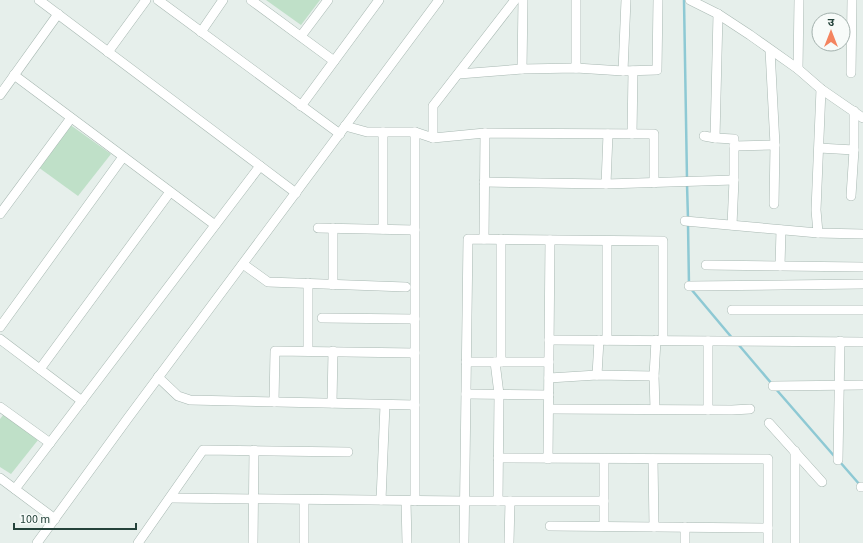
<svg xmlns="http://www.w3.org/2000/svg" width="863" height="543" font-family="'Source Sans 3','Noto Sans Devanagari',sans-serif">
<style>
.green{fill:#bfe0c8}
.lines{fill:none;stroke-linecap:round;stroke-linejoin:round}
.stream{stroke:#8ec9d4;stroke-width:2.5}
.minor-casing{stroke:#a8b8b2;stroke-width:10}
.minor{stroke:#fff;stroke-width:9}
</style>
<rect width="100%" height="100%" fill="#e6efeb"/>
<!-- green -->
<g class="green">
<polygon points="266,0 320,0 301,25"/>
<polygon points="69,124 111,154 78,196 38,167"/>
<polygon points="4,414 39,437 38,440 11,474 0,467 0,419"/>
</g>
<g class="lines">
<!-- stream -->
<g class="stream">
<polyline points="684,0 687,179"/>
<polyline points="687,184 688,219"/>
<polyline points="688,224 689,285"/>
<polyline points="691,289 733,339"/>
<polyline points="738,344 772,384"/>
<polyline points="775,388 835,457"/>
<polyline points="840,462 860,485"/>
</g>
<!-- minor casing -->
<g class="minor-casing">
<g id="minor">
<polyline points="39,0 296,193"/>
<polyline points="158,0 340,134"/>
<polyline points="251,0 334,61"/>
<polyline points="576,0 576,68"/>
<polyline points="690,0 718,14 750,35 798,69 821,89 863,118"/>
<polyline points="201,32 223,0"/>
<polyline points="301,36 328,0"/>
<polyline points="770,50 775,145 774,204"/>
<polyline points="108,52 146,0"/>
<polyline points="522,69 523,0"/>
<polyline points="798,69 799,0"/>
<polyline points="623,71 626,0"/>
<polyline points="851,73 852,0"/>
<polyline points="459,74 522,69 576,68 623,71 657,70 658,0"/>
<polyline points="14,75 215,225"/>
<polyline points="0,95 58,14"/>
<polyline points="301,106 379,0"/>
<polyline points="854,111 854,150"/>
<polyline points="345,126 367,132 415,132 433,138 485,133 654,134 654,183"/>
<polyline points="383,132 383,229"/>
<polyline points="415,132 415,501"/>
<polyline points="632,134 633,71"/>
<polyline points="704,136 715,138 734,139 734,180 732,225"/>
<polyline points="433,138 433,106 515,0"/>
<polyline points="715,138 718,14"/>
<polyline points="734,146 775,145"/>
<polyline points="819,148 854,150 851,196"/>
<polyline points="484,182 606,184 608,134"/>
<polyline points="606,184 734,180"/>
<polyline points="0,214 71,118"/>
<polyline points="685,221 818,233 863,234"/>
<polyline points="318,228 415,230"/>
<polyline points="818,233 816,210 821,89"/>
<polyline points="484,239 485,133"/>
<polyline points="243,264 268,282 406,287"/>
<polyline points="706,265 863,267"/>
<polyline points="780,266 781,230"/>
<polyline points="333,285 333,228"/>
<polyline points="689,286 863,284"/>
<polyline points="732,310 863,310"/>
<polyline points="322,318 415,319"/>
<polyline points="0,327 123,157"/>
<polyline points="0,339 82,401"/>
<polyline points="549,340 863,342"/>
<polyline points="607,340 607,241"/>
<polyline points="708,341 708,410"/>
<polyline points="308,351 308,283"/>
<polyline points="466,362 549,362"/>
<polyline points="495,362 499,394 498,501"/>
<polyline points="501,362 501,239"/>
<polyline points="40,369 170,192"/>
<polyline points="597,375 599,340"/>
<polyline points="158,377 178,396 190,400 415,405"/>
<polyline points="549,378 597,375 654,376"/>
<polyline points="773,386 863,385"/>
<polyline points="466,394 549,395"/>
<polyline points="274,402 275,351 415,353"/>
<polyline points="332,403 333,351"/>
<polyline points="0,407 50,443"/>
<polyline points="549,409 732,410 750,409"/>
<polyline points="655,409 654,376 656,340"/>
<polyline points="769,423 822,482"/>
<polyline points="795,451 795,543"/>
<polyline points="498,458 768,459 768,543"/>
<polyline points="548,459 550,240"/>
<polyline points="653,459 654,527"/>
<polyline points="838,460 840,341"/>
<polyline points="0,478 55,519"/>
<polyline points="861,487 863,487"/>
<polyline points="15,489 260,166"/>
<polyline points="170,498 464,501 604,501"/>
<polyline points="381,500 385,405"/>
<polyline points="406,501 407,543"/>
<polyline points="550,526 768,528"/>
<polyline points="604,526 604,459"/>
<polyline points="685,527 685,543"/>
<polyline points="37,543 128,418 439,0"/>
<polyline points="138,543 203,450 348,452"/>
<polyline points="253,543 254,450"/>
<polyline points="304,543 304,500"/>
<polyline points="464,543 468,239 663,241 663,340"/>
<polyline points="509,543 510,501"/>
</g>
</g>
<!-- minor -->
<use href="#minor" class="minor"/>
</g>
<!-- north arrow -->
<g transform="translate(831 32)"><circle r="19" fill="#f7fbf9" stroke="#a3b1ad"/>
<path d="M0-3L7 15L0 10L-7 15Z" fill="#f4845f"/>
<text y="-6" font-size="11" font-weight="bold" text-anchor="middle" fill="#24423a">उ</text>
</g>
<!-- scale -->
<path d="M14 523v6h122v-6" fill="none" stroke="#24423a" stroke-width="2"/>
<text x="20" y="523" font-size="12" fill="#24423a" stroke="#f7fbf9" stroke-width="3" paint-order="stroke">100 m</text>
</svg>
